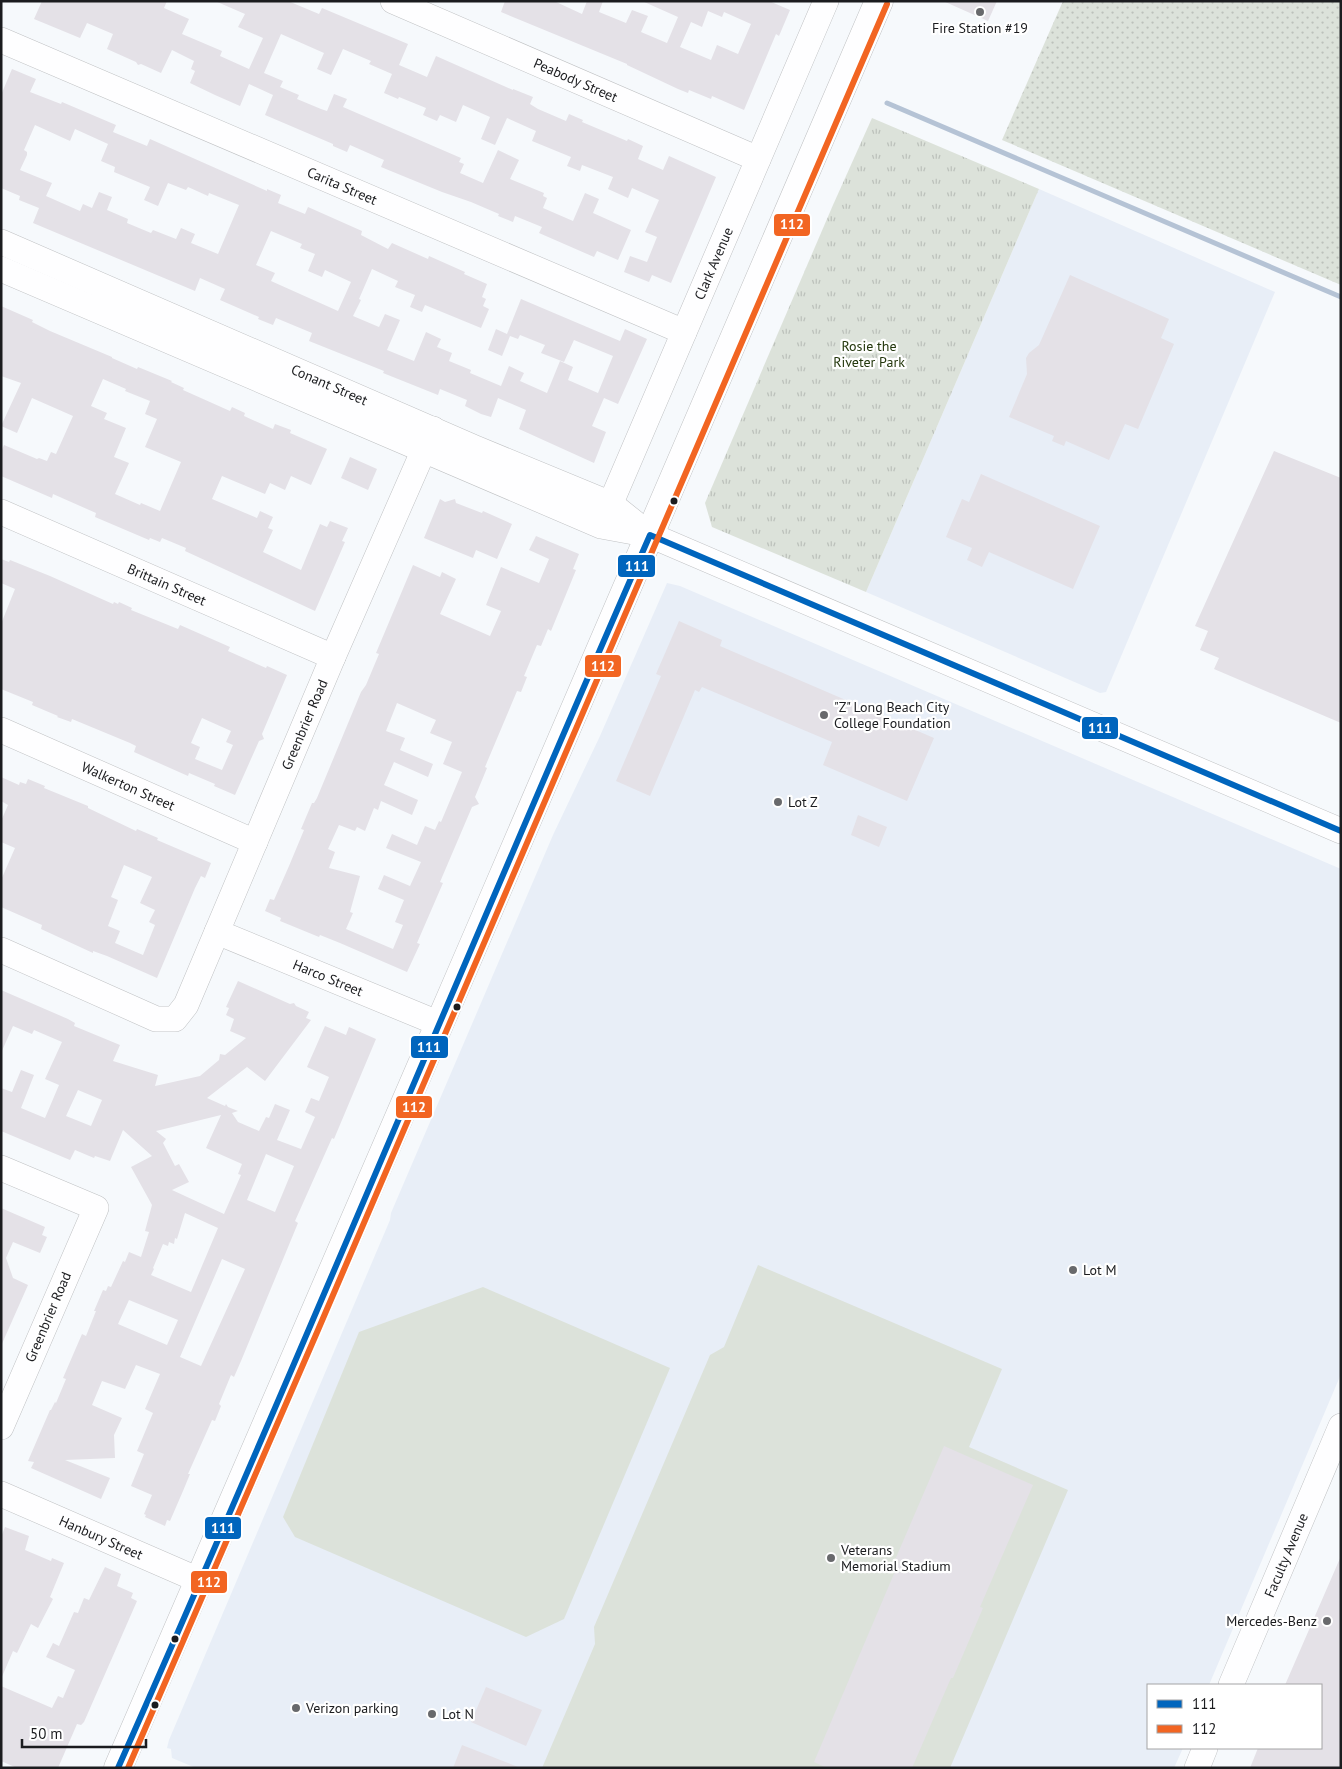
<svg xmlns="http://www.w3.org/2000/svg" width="1342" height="1769" font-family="'PT Sans',sans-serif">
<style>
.built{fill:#e8eef7}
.grass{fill:url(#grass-dots)}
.park{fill:url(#park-tufts)}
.pitch{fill:#dce2da}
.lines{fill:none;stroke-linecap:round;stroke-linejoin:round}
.stream{stroke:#b5c3d5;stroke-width:5}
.building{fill:#e4e1e7;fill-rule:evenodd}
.minor-casing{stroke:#c0c2c4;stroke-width:26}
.major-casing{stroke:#c0c2c4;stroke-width:29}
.minor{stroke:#fefeff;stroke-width:25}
.major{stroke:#fefeff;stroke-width:28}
.bus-1-casing{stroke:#fff;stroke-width:10}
.bus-2-casing{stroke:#fff;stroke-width:10}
.bus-1{stroke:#0065bd;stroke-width:6}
.bus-2{stroke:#f26522;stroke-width:6}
.poi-dot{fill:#68696c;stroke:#fff;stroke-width:2}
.bus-dot{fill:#1b1c1f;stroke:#fff;stroke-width:2}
.labels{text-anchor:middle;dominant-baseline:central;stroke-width:4.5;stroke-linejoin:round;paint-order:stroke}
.poi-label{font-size:14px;fill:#1b1c1f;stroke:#fff;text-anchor:start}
.street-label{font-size:14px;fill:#1b1c1f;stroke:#fff}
.park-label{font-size:14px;fill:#24380d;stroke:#fff}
.line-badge{stroke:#fff;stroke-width:2}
.badge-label{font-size:14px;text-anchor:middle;font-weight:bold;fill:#fff}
</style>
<defs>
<pattern id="grass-dots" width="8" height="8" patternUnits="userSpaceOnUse" patternTransform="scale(1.25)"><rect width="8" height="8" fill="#dce2da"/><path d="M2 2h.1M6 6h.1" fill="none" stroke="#bcc1bb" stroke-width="1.8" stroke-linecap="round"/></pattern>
<pattern id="park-tufts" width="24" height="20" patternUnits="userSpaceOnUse" patternTransform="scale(1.25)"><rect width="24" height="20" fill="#dce2da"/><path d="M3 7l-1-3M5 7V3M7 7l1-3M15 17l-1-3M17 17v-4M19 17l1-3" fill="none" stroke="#bcc1bb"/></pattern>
</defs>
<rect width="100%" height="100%" fill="#f6f9fc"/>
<!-- built -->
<g class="built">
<polygon points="1039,189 1275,292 1106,692 1100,693 866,592"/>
<polygon points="667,583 680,586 1341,869 1341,1374 1209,1685 1148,1685 1148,1748 1183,1748 1174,1768 196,1768 172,1758 171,1749 167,1748 169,1740 390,1220 391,1213 553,835 600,736"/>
</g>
<!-- grass -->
<polygon class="grass" points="1063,1 1341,1 1341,285 1002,140"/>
<!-- park -->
<polygon class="park" points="872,118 1039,189 866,592 712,527 705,503 833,205"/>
<!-- pitch -->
<g class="pitch">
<polygon points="758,1265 1002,1369 969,1447 1068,1490 950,1768 542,1768 595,1644 594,1627 710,1355 724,1347"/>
<polygon points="483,1287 670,1368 564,1619 526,1637 295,1537 283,1517 359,1332"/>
</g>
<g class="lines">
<!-- stream -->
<polyline class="stream" points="887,103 1341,297"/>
</g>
<!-- building -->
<g class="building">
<polygon points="42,1 167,1 164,8 189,19 182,34 222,51 220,56 249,69 263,38 238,27 245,14 215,1 288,1 319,14 322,8 408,44 399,65 427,77 436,56 513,90 513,89 533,97 530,104 538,109 566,121 569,114 583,120 582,122 627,141 628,139 643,146 638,159 663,170 669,156 716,177 671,283 652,275 649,282 624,272 630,256 647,262 657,237 645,232 659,200 632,188 628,198 608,189 613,177 582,165 580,171 567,166 571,157 532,141 536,131 507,118 495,145 481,139 490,117 463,105 456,122 440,115 437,121 423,115 426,108 399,97 398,99 384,93 392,74 369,64 371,61 343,49 331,75 317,69 324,53 281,34 264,73 283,81 280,87 299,95 297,99 321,109 327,111 334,94 347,99 343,107 461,158 459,162 464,164 460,173 483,183 498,150 519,160 510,179 544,193 543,196 547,198 543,208 573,221 585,193 599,199 593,213 631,230 618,260 597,251 594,257 539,233 542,227 515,216 513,222 498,216 499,214 471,202 442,192 381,167 384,160 350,145 347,152 333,146 333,144 265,115 273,95 249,84 240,106 215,95 190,83 195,71 191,69 194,61 172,50 161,73 141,64 138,65 136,62 107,49 113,34 87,23 80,38 34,19"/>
<path d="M505,1H554L582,14L587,1H603L599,12L626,23L632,10L648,16L641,32L667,43L678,17L642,1H769L790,10L779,36L776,34L744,110L712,96L711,99L689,90L688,93L678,89L627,65V64L501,12ZM708,11L722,17L724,12L751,24L738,54L717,45L711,60L680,47L691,22L702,27Z"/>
<polygon points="943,1 997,1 988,21"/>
<path d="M12,69L36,79L30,92L61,104L62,102L116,125L113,132L147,146L150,139L267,191V189L281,195L278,203L305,214L308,207L362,231L361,235L388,249L392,243L428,259L429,256L465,272L464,274L487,284L482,297L486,299L483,306L489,309L481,328L425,305L422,312L410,307L415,295L395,287L398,281L372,269L359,299L361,300L353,316L379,327L385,314L400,320L387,350L414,361L426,332L441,339L437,347L452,353L449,361L471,370L470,373L501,386L509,366L524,373L520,381L547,393L560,361L573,367L568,380L598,393L613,356L574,340L564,362L541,353L545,345L520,335L518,339L510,336L502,356L488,350L496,329L507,334L521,299L620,341L625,329L647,339L618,404L604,398L592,426L606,432L594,463L519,429L526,410L498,398L491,417L481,414L465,406L467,400L440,389L438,395L383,373L384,371L309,341L312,333L276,318L273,325L258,319L259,317L220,300L225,289L200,278L195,291L33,223L39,208L19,200L20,196L1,188V95ZM35,125L70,141L75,129L108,144L101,161L115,167L114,172L150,187L144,200L158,206L168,183L186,190L188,187L208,196L209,193L239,205L218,254L191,243L195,234L181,228L176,239L153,230L151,233L127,223L128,219L107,210L112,197L99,192L92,208L83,204L80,211L46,196L52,183L20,170L27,155V152L24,150ZM271,231L302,244L300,248L315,254L308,271L322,277L325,270L351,282L338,311L271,281L275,273L256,265Z"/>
<polygon points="1070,275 1169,319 1161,338 1174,344 1155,389 1138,429 1125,424 1109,460 1066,441 1064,446 1052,441 1054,436 1009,417 1027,374 1026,358 1029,353 1039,345"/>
<path d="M1,306L33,320L32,322L50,331L112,357V358L137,369L138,367L172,381L171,382L184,388L183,390L230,411L232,407L245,413L244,416L273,429L275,424L291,430L290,433L327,449L311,485L291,476L285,490L270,483L265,494L222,476L212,499L257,518L260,511L273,517L268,528L273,530L263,552L301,570L320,524L327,527L330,521L348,528L342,541L345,542L315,611L185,551L186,548L162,538L160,542L150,538L149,540L95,517L96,513L53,494L52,498L1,476V452L4,445L37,459L39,458L47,461L51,452L56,454L73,416L32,398L17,433L1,426L21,383L1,376ZM103,379L126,389L125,391L150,401L145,414L157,419L145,447L181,462L160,511L141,503L140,505L115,494L129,463L114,457L126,428L104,419L107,413L91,406Z"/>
<polygon points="1274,451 1341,478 1341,723 1214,669 1219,658 1200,650 1208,631 1195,626"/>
<polygon points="350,457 377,469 368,490 341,478"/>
<polygon points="981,474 1100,526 1073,589 989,552 982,567 967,560 972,548 946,537 962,499 969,502"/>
<polygon points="440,499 445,502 455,499 456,503 482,513 483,511 512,524 497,559 476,550 473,558 424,538"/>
<path d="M536,536L579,554L573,569L576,570L551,631L548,629L541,646L537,645L524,676L527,677L521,692L517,691L485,767L487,768L475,797L479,804L472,807L440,882L443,883L417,943L420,944L407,972L340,943L320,935L319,937L280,921L281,918L265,911L270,899L274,900L289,866L304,830L301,829L312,803H314L317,798L361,692L366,685L379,654L376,653L413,565L440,577L442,572L456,579L440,614L490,636L501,611L486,605L501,567L539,583L549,559L529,550ZM397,703L436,720L430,733L452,742L443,764L462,772L441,822L439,821L435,830L425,826L417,845L392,834L386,848L421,862L410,886L384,875L378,889L404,900L395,922L403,925L393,949L346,929L353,913L350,912L360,876L329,868L335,852L328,849L339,825L355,831L357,827L365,831L374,808L378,810L381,801L412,815L418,800L384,785L394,762L428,777L433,764L400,750L405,738L386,731Z"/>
<path d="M1,559L9,562L10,560L50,576L113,604L114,602L118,604L119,602L132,608L131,610L178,629L180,625L230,647L228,651L266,668L267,666L287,675L262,734L264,739L259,741L235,795L214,786L215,784L189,773L188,776L134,752L136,746L130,743L72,719L71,722L57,717L58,716L32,705L33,702L1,689V624L15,589L1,583ZM202,718L231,731L226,742L233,745L222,770L195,759L200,747L191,743Z"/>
<polygon points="679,621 722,640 720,646 934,738 907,801 823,765 832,742 702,687 699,692 695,690 650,796 616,781 661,676 656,674"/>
<path d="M1,777L19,785L20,782L26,784L28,779L45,786L44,788L88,806V808L136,831L137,829L158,838L157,840L211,863L205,878L201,876L195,888L157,978L107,956L93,951V953L41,929L42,925L1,907V880L15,848L1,842V821L8,805L1,801ZM124,865L152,877L140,903L155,910L149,922L155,925L143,955L115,943L120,931L108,926L118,900L111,897Z"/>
<polygon points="858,815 887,827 879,847 851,835"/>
<path d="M238,981L290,1004L294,1003L296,1006L309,1012L306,1018L311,1020L265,1081L247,1067L207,1098L225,1106L226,1104L228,1107L238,1111L232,1113L238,1122L259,1131L266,1117L269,1118L275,1104L290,1110L277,1140L301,1149L315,1117L305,1112L311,1098L319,1101L329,1077L307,1067L325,1026L346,1035L349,1027L376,1039L334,1139L332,1138L295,1221L298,1223L241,1361L234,1377L231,1375L219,1404L221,1406L215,1421L212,1420L188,1474H190L183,1491L170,1521L167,1520L165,1526L145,1517L146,1515L144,1514L152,1495L131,1486L144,1454L137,1451L153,1413L145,1409L160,1374L136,1365L125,1389L102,1381L92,1405L122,1418L114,1435L115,1458L65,1460L110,1478L101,1499L31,1468L34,1462L28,1461L50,1410H51L55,1402L56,1403L66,1379L63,1378L82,1334L86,1336L96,1311H94L103,1290L106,1291L108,1286L111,1287L123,1261L125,1262L129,1252L141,1257L149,1232L145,1231L152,1205L131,1167L152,1156L123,1130L110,1161L95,1156L94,1158L75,1150L70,1160L1,1131V1088L12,1092L21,1070L34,1075L21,1108L45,1118L59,1085L45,1079L62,1042L34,1030L32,1034L13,1026L1,1053V990L68,1019L75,1023L74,1026L120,1045L113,1061L158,1075L155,1086L200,1076L219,1060L220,1054L225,1055L246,1038L230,1031L234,1019L226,1015L229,1008L226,1007ZM78,1090L102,1100L91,1126L66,1116ZM221,1115L206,1148L242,1164L238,1174L241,1175L224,1214L172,1190L189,1182L179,1164L175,1166L163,1143L166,1139L156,1131ZM266,1154L294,1166L275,1212L247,1200ZM185,1213L218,1228L191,1292L151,1275L154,1269L153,1268L163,1244L168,1246L169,1242L174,1244L175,1238L177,1239ZM222,1259L245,1269L201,1366L180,1357ZM129,1300L178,1320L167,1345L118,1324Z"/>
<polygon points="1,1208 45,1227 42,1235 47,1237 40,1253 13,1242 6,1258 13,1278 28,1285 1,1346"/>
<polygon points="944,1446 1033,1485 980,1607 983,1608 953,1678 951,1678 912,1768 827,1768 814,1762 899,1562 895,1560"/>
<polygon points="5,1527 29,1536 25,1550 51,1561 52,1558 64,1563 50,1597 53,1599 38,1628 31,1624 17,1653 13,1651 1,1679 1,1537"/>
<polygon points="1341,1556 1341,1768 1250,1768 1258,1748 1321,1748 1321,1685 1285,1685"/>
<polygon points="105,1567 121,1574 117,1586 133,1593 131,1598 137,1601 84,1722 81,1725 77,1724 58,1768 17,1768 1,1761 1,1686 52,1708 58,1696 63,1698 75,1670 46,1657 53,1643 59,1646 74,1612 78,1613 84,1598 89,1600"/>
<polygon points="486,1687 542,1710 526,1746 471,1722"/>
<polygon points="462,1745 518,1767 518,1768 453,1768"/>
</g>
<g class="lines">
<!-- minor casing -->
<g class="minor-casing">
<g id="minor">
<path id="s1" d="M393,1L758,159"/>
<path id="s2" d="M1,40L684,332"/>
<path id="s3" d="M1,242L475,448L611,504L646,532"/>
<polyline points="1,269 601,526 650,535 1341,831"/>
<path id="s4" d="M1,512L333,657"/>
<path id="s5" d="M604,519L826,1"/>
<path id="s6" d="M1,730L255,842"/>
<path id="s7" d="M217,932L440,1024"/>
<path id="s8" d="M1,950L156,1019H175L186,1005L333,657L433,429"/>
<polyline points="1,1168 96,1208 1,1427"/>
<path id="s9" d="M1,1494L201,1581"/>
<path id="s10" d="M1231,1685L1341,1426"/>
<polyline points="1197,1768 1205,1748"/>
</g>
</g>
<!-- major casing -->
<g class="major-casing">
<path id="major" d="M118,1768C375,1180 624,590 879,1"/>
</g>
<!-- minor -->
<use href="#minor" class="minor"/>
<!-- major -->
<use href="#major" class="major"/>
<!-- bus-1 casing -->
<g class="bus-1-casing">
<path id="bus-1" d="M118,1768C300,1359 470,945 650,535L1341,831"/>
</g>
<!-- bus-2 casing -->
<g class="bus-2-casing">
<polyline id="bus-2" points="128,1768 318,1330 887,4"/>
</g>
<!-- bus-1 -->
<use href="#bus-1" class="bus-1"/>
<!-- bus-2 -->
<use href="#bus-2" class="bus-2"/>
</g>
<!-- markers -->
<g class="poi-dot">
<circle cx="980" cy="12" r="5"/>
<circle cx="824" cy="715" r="5"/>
<circle cx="778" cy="802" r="5"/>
<circle cx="1073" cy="1270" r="5"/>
<circle cx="831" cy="1558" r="5"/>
<circle cx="1327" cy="1621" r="5"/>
<circle cx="296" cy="1708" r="5"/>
<circle cx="432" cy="1714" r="5"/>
</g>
<g class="bus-dot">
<circle cx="674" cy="501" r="4.5"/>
<circle cx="457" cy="1007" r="4.5"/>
<circle cx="175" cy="1639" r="4.5"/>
<circle cx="155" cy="1705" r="4.5"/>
</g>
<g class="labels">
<!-- poi labels -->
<g class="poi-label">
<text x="980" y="28" text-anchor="middle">Fire Station #19</text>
<text x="834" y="707">"Z" Long Beach City<tspan x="834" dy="16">College Foundation</tspan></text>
<text x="788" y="802">Lot Z</text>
<text x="1083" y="1270">Lot M</text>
<text x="841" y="1550">Veterans<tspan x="841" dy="16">Memorial Stadium</tspan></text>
<text x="1317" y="1621" text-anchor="end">Mercedes-Benz</text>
<text x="306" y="1708">Verizon parking</text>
<text x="442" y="1714">Lot N</text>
</g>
<!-- street labels -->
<g class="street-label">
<text stroke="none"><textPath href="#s1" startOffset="199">Peabody Street</textPath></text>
<text stroke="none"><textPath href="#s2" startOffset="371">Carita Street</textPath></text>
<text stroke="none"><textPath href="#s5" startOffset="278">Clark Avenue</textPath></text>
<text stroke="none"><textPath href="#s3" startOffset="358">Conant Street</textPath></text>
<text stroke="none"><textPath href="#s4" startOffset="181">Brittain Street</textPath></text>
<text stroke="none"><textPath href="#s8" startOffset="511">Greenbrier Road</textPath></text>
<text stroke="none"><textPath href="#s6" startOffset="139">Walkerton Street</textPath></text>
<text stroke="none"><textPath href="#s7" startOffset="120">Harco Street</textPath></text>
<text transform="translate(48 1317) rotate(-67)">Greenbrier Road</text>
<text stroke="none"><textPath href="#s9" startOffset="109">Hanbury Street</textPath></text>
<text stroke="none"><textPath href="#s10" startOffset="141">Faculty Avenue</textPath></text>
</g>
<!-- park labels -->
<g class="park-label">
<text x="869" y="346">Rosie the<tspan x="869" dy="16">Riveter Park</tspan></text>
</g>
</g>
<g class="line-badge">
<rect x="773" y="213" width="38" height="24" rx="5" fill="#f26522"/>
<rect x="617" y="554" width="39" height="24" rx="5" fill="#0065bd"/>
<rect x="584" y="654" width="38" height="24" rx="5" fill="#f26522"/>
<rect x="1081" y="716" width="38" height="24" rx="5" fill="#0065bd"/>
<rect x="410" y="1035" width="39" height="24" rx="5" fill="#0065bd"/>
<rect x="395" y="1095" width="38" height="24" rx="5" fill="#f26522"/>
<rect x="204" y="1516" width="38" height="24" rx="5" fill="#0065bd"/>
<rect x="190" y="1570" width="38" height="24" rx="5" fill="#f26522"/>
</g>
<g class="badge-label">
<text x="792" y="229">112</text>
<text x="637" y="571">111</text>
<text x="603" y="671">112</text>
<text x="1100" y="733">111</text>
<text x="429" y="1052">111</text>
<text x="414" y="1112">112</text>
<text x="223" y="1533">111</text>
<text x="209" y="1587">112</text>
</g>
<!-- border -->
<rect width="1342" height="1769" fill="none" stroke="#1b1c1f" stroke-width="5"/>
<!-- legend -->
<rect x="1147" y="1684" width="175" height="65" fill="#ffffff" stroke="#a4a4a5"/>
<rect x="1157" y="1700" width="25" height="8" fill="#0065bd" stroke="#a4a4a5"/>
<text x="1192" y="1709" font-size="15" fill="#1b1c1f">111</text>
<rect x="1157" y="1725" width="25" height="8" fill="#f26522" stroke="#a4a4a5"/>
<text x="1192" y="1734" font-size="15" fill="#1b1c1f">112</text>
<!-- scale -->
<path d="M22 1739v8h124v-8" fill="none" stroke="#1b1c1f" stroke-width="2.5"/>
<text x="30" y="1739" font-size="15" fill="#1b1c1f" stroke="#ffffff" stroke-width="4" paint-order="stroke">50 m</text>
</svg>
